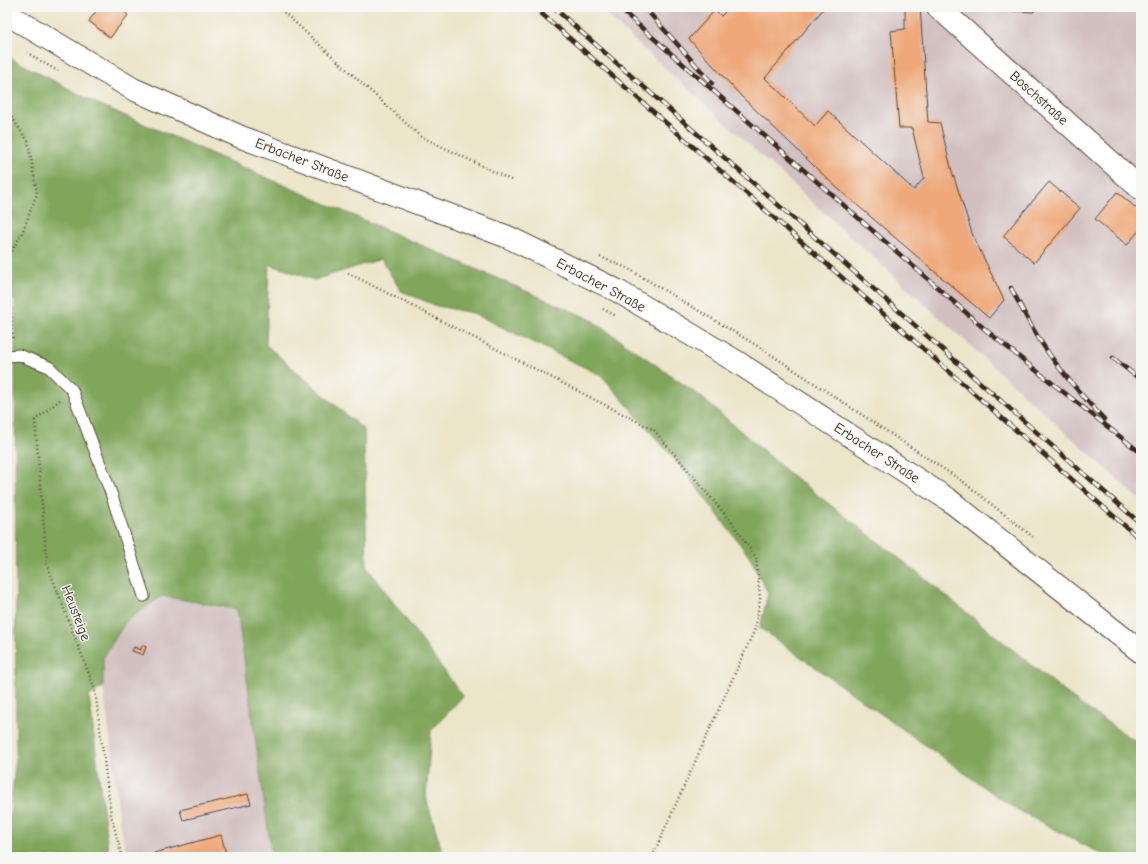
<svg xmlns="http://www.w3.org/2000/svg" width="1148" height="864" font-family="'Comic Neue',sans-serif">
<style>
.industrial{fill:#d2bfc0}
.forest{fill:#80a65c;stroke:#5e683d}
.building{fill:#eea879}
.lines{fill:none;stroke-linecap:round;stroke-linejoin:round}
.service-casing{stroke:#564638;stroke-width:13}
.minor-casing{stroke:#564638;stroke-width:24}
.secondary-casing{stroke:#564638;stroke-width:24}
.path{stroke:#564638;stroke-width:2.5;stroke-dasharray:1 3;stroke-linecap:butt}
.service{stroke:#fff;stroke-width:11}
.minor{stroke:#fff;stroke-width:22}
.secondary{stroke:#fff;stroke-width:22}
.rail-casing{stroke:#3b2a1e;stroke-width:4.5}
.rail{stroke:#f6f6f2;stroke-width:3;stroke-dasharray:9;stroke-linecap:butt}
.labels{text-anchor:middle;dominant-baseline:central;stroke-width:3;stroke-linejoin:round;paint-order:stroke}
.street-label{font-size:14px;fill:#3b2a1e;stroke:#f6f6f2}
</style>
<rect width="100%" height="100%" fill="#f6f6f2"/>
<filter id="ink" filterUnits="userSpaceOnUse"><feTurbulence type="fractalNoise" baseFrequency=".025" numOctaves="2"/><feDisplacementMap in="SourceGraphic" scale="8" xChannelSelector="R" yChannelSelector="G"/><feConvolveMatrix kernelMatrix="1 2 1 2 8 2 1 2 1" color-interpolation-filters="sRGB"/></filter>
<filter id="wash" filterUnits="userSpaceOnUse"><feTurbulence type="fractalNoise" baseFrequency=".012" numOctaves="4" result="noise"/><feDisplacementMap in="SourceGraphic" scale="16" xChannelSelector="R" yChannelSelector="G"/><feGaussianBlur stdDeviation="0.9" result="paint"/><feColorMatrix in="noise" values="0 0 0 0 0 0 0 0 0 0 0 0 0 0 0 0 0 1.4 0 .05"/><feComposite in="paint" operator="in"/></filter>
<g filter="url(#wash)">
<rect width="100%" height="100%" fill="#ece5ca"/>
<!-- industrial -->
<g class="industrial">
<polygon points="598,7 1141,7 1141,500 1130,491"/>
<polygon points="162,596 237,609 272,857 128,857 120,825 111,746 103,687 103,658 126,621"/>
</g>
<!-- forest -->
<polygon class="forest" points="7,55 16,61 96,103 590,319 700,396 789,473 899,558 1080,704 1141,745 1141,857 1107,857 1011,806 760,628 768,593 749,556 682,468 602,376 473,313 437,306 401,291 381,259 314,280 269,264 266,345 364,430 367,567 463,696 431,731 426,798 444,857 272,857 237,609 162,596 126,621 103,658 103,687 89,696 109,857 7,857 7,840 16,756 15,300 7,297"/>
<g id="blocks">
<!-- building -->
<g class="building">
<polygon points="99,7 118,7 128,15 110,38 89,21"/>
<polygon points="730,7 825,7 765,78 815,126 828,111 914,190 924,178 912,128 899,128 891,31 905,29 905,8 920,7 928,122 940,123 951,168 973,236 1004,300 989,318 836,187 741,96 689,39 715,10 721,16"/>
<polygon points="998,7 1034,7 1034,12 998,10"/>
<polygon points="1049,182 1080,208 1034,263 1003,236"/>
<polygon points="1117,192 1141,212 1141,228 1127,245 1095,219"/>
<polygon points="142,645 146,647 143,655 132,651 134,647 141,650"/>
<polygon points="248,794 251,804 183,820 180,810"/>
<polygon points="221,835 227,857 155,857 154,853"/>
</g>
</g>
</g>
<g filter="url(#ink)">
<use href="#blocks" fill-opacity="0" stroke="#564638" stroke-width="1"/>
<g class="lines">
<!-- service casing -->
<g class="service-casing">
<polyline id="service" points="7,356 19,355 49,367 72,390 111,493 144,596"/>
</g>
<!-- minor casing -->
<g class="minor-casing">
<polyline id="minor" points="938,7 1141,189"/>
</g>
<!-- secondary casing -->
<g class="secondary-casing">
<polyline id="secondary" points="7,14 133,89 241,137 508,237 616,290 737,362 949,500 1141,652"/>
</g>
<!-- path -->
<g class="path">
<polyline points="278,7 420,136 511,180"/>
<polyline points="27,52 37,59 58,71"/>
<polyline points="7,111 28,141 37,194 22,233 7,259"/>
<polyline points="7,197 7,259 13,340"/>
<polyline points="600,257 627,268 761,348 962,481 1033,537"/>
<polyline points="348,273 654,430 733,524 756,558 760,599 755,629 652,857"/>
<polyline points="603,309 616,316"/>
<polyline points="60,400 35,420 47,564 95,690 111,815 122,857"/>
</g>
<!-- service -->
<use href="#service" class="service"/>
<!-- minor -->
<use href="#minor" class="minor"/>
<!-- secondary -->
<use href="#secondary" class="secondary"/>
<!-- rail casing -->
<g class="rail-casing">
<g id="rail">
<polyline points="534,7 1141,540"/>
<polyline points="553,7 1141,524"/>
<polyline points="618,7 987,331 1038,372 1141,453"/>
<polyline points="644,7 712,83"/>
<path d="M1011,288C1021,307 1031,327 1043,345C1060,371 1082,396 1104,419"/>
<polyline points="1113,358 1141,380"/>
</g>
</g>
<!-- rail -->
<use href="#rail" class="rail"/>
</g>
</g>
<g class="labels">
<!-- street labels -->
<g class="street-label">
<text transform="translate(1039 98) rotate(42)">Boschstraße</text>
<text transform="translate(302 160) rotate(21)">Erbacher Straße</text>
<text transform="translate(601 285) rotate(28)">Erbacher Straße</text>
<text transform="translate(877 453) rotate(33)">Erbacher Straße</text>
<text transform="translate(76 613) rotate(69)">Heusteige</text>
</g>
</g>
<!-- margin -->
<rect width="1148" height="864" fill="none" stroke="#f6f6f2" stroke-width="24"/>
</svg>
